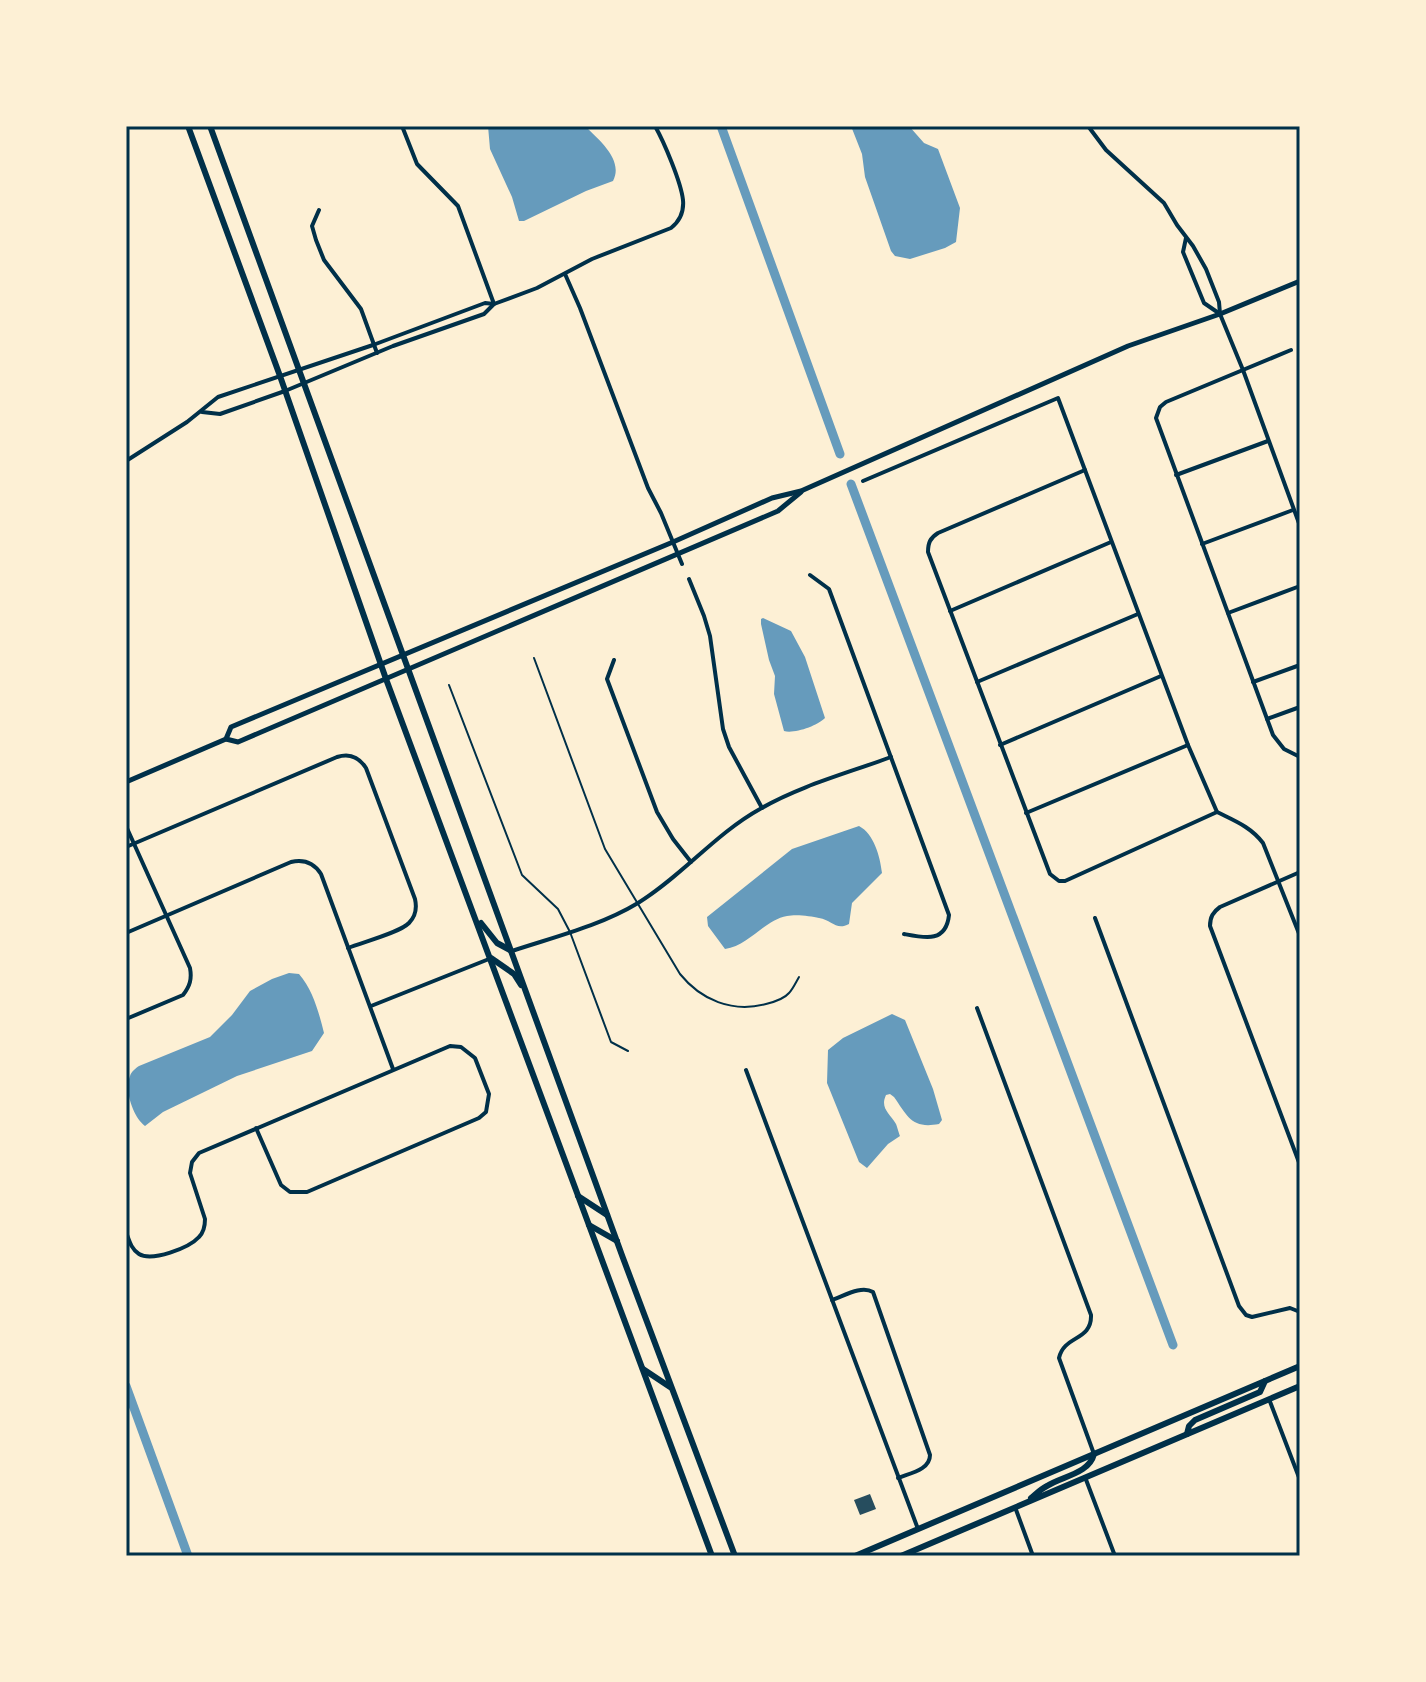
<svg xmlns="http://www.w3.org/2000/svg" width="1426" height="1682" font-family="Helvetica,sans-serif">
<style>
.water{fill:#669bbc}
.lines{fill:none;stroke-linecap:round;stroke-linejoin:round}
.canal{stroke:#669bbc;stroke-width:9}
.building{fill:#264d5e}
.service{stroke:#003049;stroke-width:2}
.minor{stroke:#003049;stroke-width:4}
.tertiary{stroke:#003049;stroke-width:5}
.secondary{stroke:#003049;stroke-width:6}
.primary{stroke:#003049;stroke-width:6}
.neatline{fill:none;stroke:#003049;stroke-width:3}
</style>
<rect width="100%" height="100%" fill="#fdf0d5"/>
<!-- water -->
<g class="water">
<path d="M488,126H585C599,140 624,160 613,181L586,191L524,221H519L512,197L490,149Z"/>
<polygon points="851,126 909,126 924,143 938,149 960,208 956,242 945,248 910,259 895,256 891,251 865,177 862,154"/>
<path d="M763,618L791,631L805,657L825,718C817,726 794,734 784,731L774,694L775,676L769,660L761,624V619Z"/>
<path d="M859,826C874,834 880,856 882,873L852,903L849,924C836,931 832,920 819,918C811,916 796,914 787,916C764,920 749,946 725,949L708,926L707,917L792,849Z"/>
<path d="M289,973L299,974C313,990 319,1013 324,1033L312,1051L237,1076L163,1112L145,1126C133,1117 124,1090 130,1076C131,1072 136,1068 139,1066L210,1037L232,1015L250,991L272,979Z"/>
<path d="M892,1014L905,1020L933,1089L942,1120L939,1124C912,1129 908,1117 894,1097L890,1094L886,1095C880,1108 889,1113 896,1124C897,1126 899,1134 900,1136L888,1144L867,1168L859,1162L827,1083L828,1050L843,1038Z"/>
</g>
<g class="lines">
<!-- canal -->
<g class="canal">
<polyline points="721,126 840,454"/>
<polyline points="851,484 1173,1345"/>
<polyline points="126,1386 188,1556"/>
</g>
</g>
<!-- building -->
<polygon class="building" points="870,1494 876,1509 860,1515 854,1500"/>
<g class="lines">
<!-- service -->
<g class="service">
<path d="M534,658L605,849L680,974C701,1000 732,1013 766,1004C774,1002 784,999 789,993C793,989 796,982 799,977"/>
<polyline points="449,685 522,875 558,909 570,932 611,1042 628,1051"/>
</g>
<!-- minor -->
<g class="minor">
<polyline points="402,126 417,164 458,206 494,304"/>
<polyline points="1088,126 1106,150 1164,203 1177,225 1193,246 1206,269 1219,302 1220,314 1243,370 1300,526"/>
<polyline points="319,210 312,226 316,240 324,260 361,309 377,353"/>
<polyline points="1186,238 1183,252 1204,303 1220,314"/>
<polyline points="565,274 580,308 648,488 661,513 682,564"/>
<polyline points="1291,350 1166,402 1160,407 1156,418 1273,735 1284,749 1300,757"/>
<polyline points="202,412 220,414 285,391 393,346 484,314 493,305"/>
<path d="M126,461L187,422L218,397L373,345L485,303L494,304L537,288L592,259L671,228C680,221 684,211 683,200C681,182 664,142 655,126"/>
<path d="M1085,470L938,533C930,538 928,543 928,552L1050,874L1059,881H1065L1217,812"/>
<polyline points="1176,475 1268,441"/>
<path d="M863,481L1058,398L1188,745L1217,812C1235,821 1251,827 1263,843L1300,936"/>
<polyline points="1202,544 1293,510"/>
<path d="M810,575L829,589L949,915C946,943 925,938 904,934"/>
<polyline points="689,579 704,616 710,636 723,729 729,747 762,808"/>
<polyline points="950,611 1111,542"/>
<polyline points="1228,613 1300,586"/>
<polyline points="614,660 607,679 657,812 673,839 691,862"/>
<polyline points="977,682 1138,614"/>
<polyline points="1253,682 1300,665"/>
<polyline points="1267,719 1300,707"/>
<polyline points="1000,745 1161,676"/>
<polyline points="1026,813 1188,745"/>
<path d="M126,826L190,968C192,979 190,986 183,995L126,1019"/>
<path d="M126,847L337,757C349,753 359,757 366,768L415,899C417,908 416,916 409,923C399,933 363,942 348,948"/>
<path d="M1300,872L1220,907C1213,912 1210,917 1210,926L1300,1165"/>
<polyline points="1095,918 1239,1306 1246,1315 1252,1317 1290,1308 1300,1312"/>
<path d="M126,933L291,862C304,859 314,863 321,874L393,1069"/>
<path d="M512,951C554,937 600,926 638,903C682,876 715,834 760,809C799,786 848,773 891,757"/>
<polyline points="371,1006 489,959"/>
<path d="M977,1008L1091,1315C1092,1341 1064,1335 1059,1358L1094,1454"/>
<polyline points="746,1070 918,1529"/>
<path d="M126,1232C129,1240 131,1249 139,1254C152,1262 189,1248 199,1237C204,1232 205,1226 205,1219L190,1173L192,1162L199,1153L450,1046L461,1047L475,1058L489,1094L486,1112L479,1118L307,1192H290L281,1185L256,1128"/>
<path d="M832,1300C844,1296 861,1285 873,1292L930,1455C930,1470 910,1473 898,1478"/>
<polyline points="1269,1399 1300,1480"/>
<polyline points="1085,1477 1115,1556"/>
<polyline points="1015,1507 1033,1556"/>
</g>
<!-- tertiary -->
<g class="tertiary">
<polyline points="226,739 231,727 673,542 772,498 801,491 1128,346 1220,314 1300,281"/>
<polyline points="126,782 226,739 238,742 778,511 801,492"/>
</g>
<!-- secondary -->
<g class="secondary">
<polyline points="188,126 280,376 386,679 712,1556"/>
<polyline points="210,126 623,1258 735,1556"/>
<polyline points="481,923 497,943 510,950"/>
<polyline points="491,958 514,974 521,985"/>
<polyline points="578,1196 607,1215"/>
<polyline points="589,1225 617,1241"/>
<polyline points="643,1369 670,1387"/>
</g>
<!-- primary -->
<g class="primary">
<polyline points="1187,1434 1189,1426 1195,1420 1260,1392 1265,1381"/>
<path d="M1031,1498C1036,1494 1041,1489 1047,1486C1062,1476 1089,1474 1094,1454"/>
<polyline points="855,1556 1300,1366"/>
<polyline points="901,1556 1300,1386"/>
</g>
</g>
<!-- border -->
<rect width="1426" height="1682" fill="none" stroke="#fdf0d5" stroke-width="256"/>
<rect x="128" y="128" width="1170" height="1426" class="neatline"/>
</svg>
